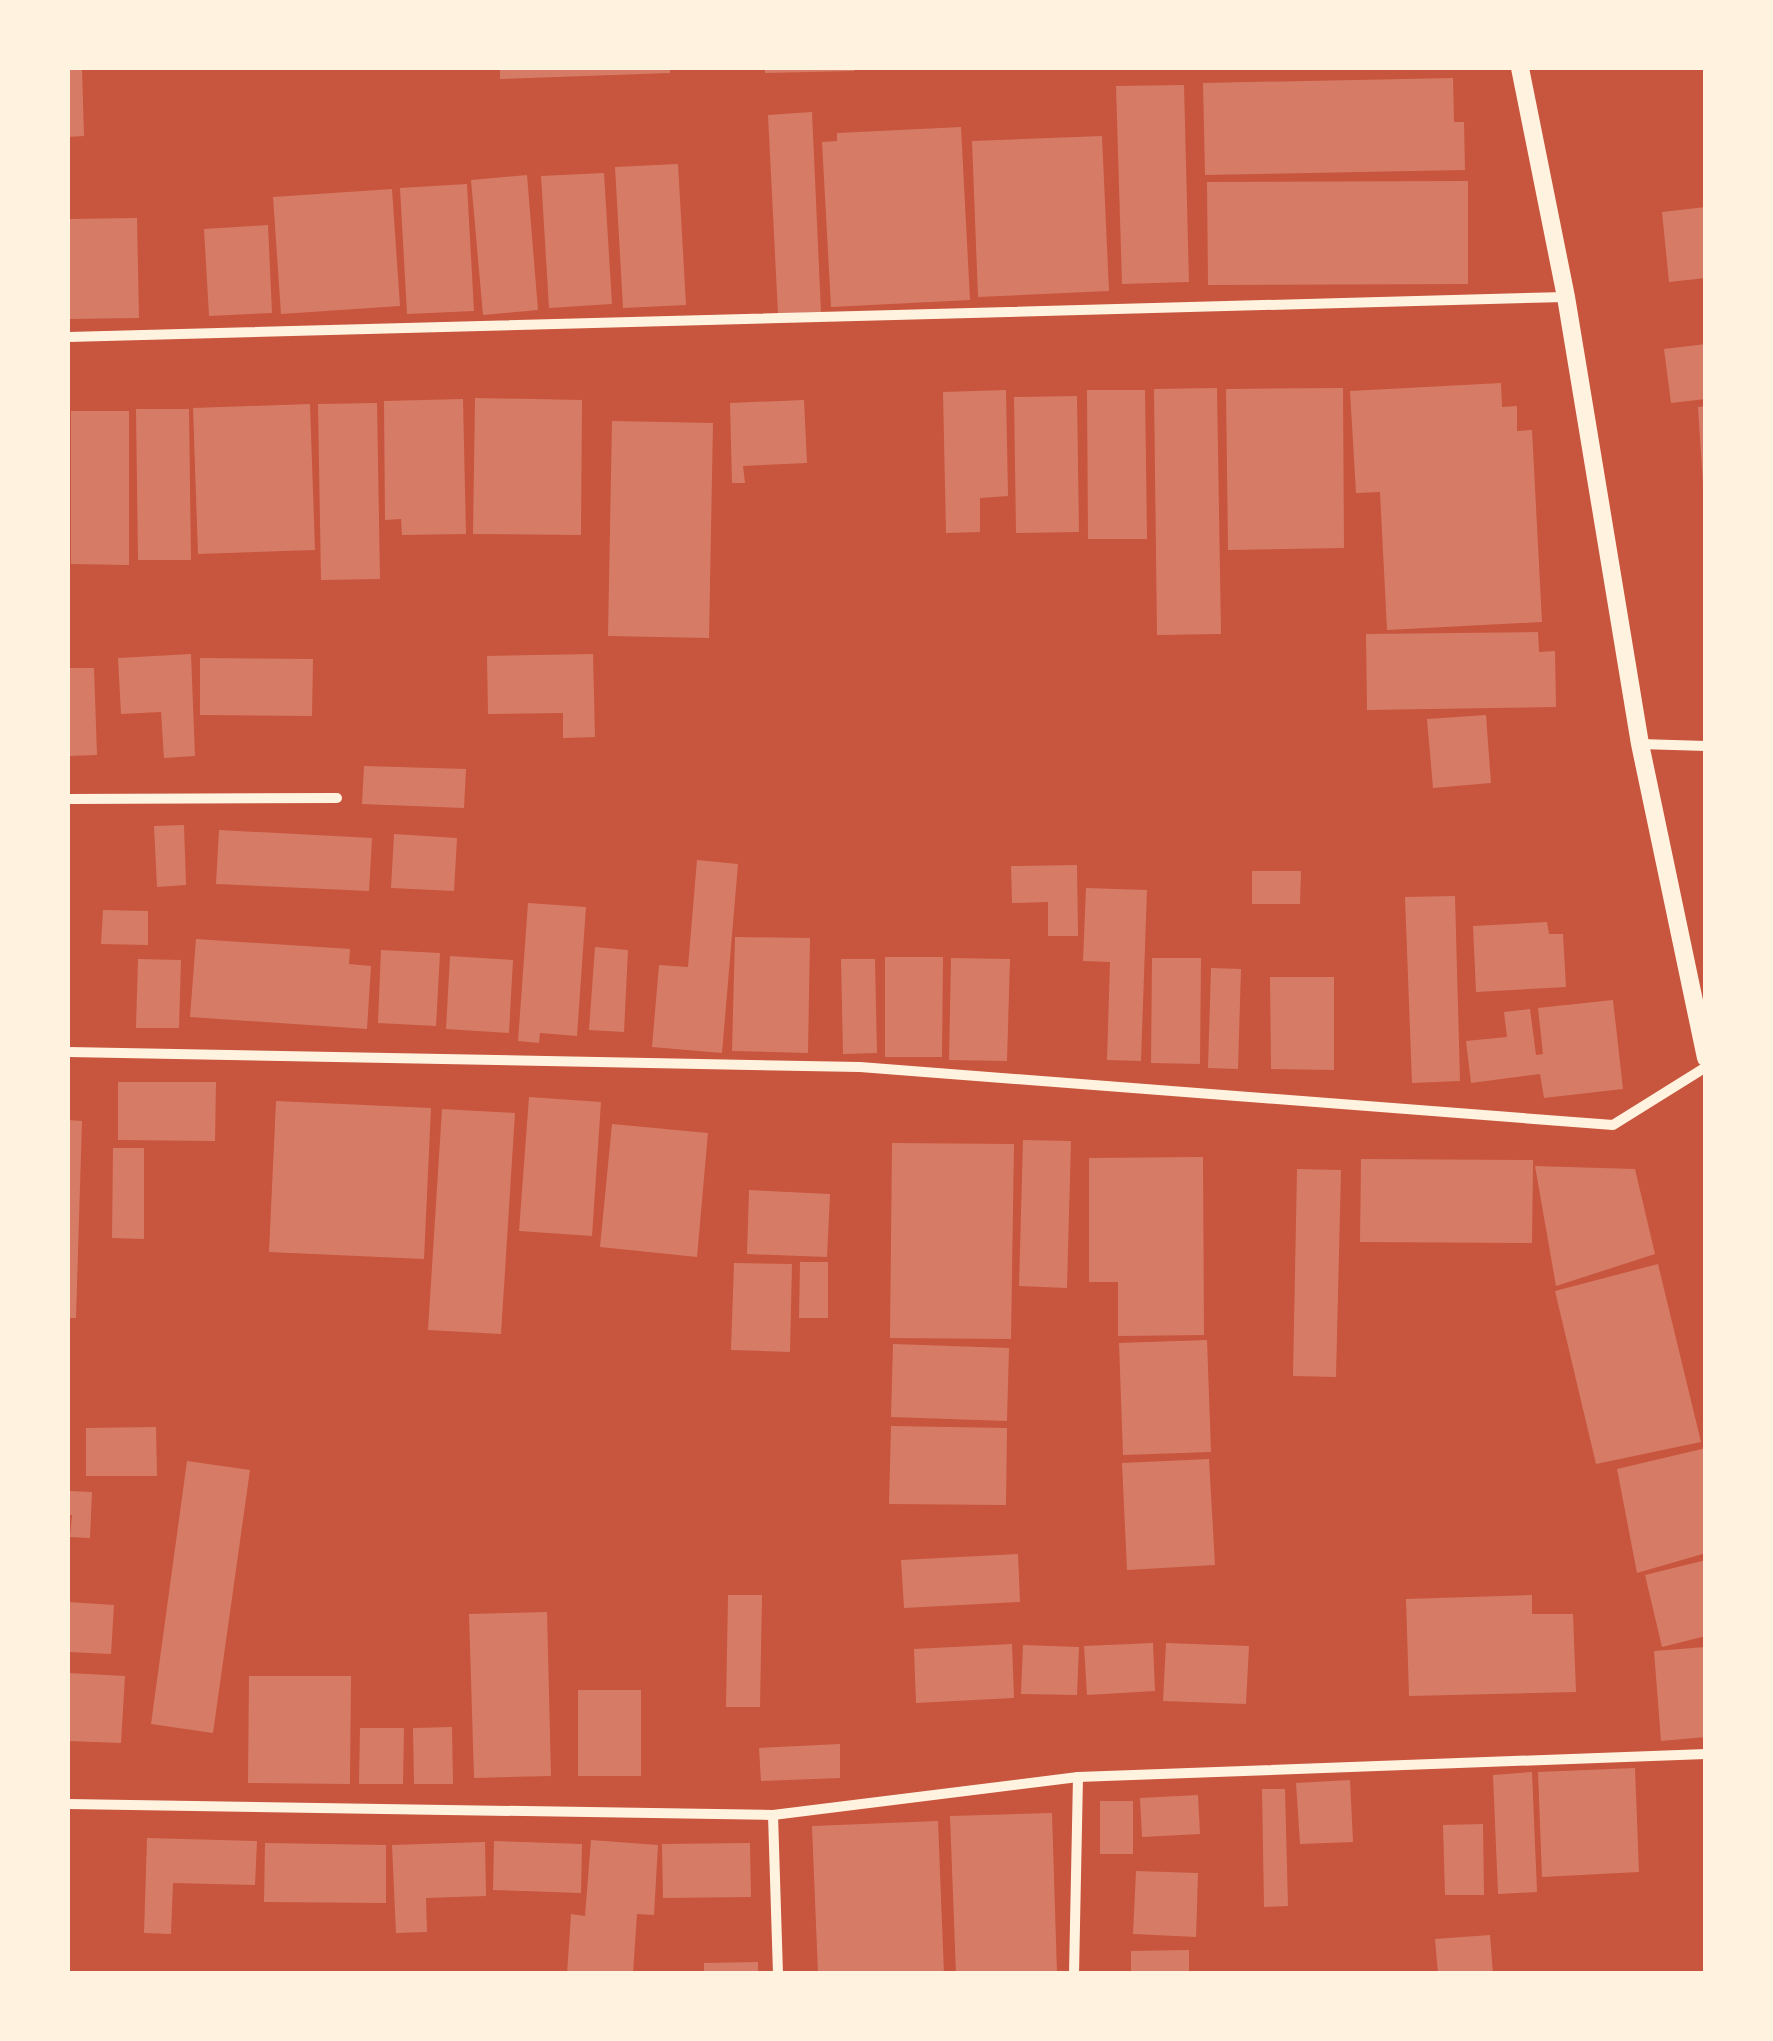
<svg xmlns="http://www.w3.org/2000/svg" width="1773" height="2041" font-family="'PT Sans',sans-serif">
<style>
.building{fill:#d67c66}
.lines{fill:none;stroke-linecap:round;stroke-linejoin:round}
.minor{stroke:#fff3e0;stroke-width:10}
.tertiary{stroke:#fff3e0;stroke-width:18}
</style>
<rect width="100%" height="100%" fill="#c8553d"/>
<!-- building -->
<g class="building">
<polygon points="68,68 82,68 84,136 68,137"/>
<polygon points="500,68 670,68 670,73 500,79"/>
<polygon points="765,68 854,68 854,71 765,73"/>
<polygon points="1453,78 1454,122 1464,122 1465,170 1205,175 1203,83"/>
<polygon points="1184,85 1189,282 1122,284 1116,86"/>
<polygon points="812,112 821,312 778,314 768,115"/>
<polygon points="961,127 970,300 831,307 822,142 837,141 837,133"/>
<polygon points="1102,136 1109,291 978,297 972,141"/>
<polygon points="678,164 686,305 623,308 615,167"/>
<polygon points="604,173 612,304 549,308 541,176"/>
<polygon points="527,175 538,310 483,315 471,180"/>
<polygon points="1468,181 1468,284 1208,285 1207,182"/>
<polygon points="467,184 474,311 407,314 400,188"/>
<polygon points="392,189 400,306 281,314 273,197"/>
<polygon points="1706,207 1706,278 1669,282 1662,212"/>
<polygon points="137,218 139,318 68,319 68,219"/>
<polygon points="268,225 272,313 209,316 204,229"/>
<polygon points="1706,344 1706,399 1671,403 1664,349"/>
<polygon points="1501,383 1502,407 1517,406 1517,431 1532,430 1542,622 1387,630 1380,492 1356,493 1350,391"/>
<polygon points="1217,388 1221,634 1157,635 1154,389"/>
<polygon points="1343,388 1344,548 1228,550 1226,389"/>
<polygon points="1006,390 1008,496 980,498 980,532 946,533 943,392"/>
<polygon points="1087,390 1145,390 1147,539 1088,539"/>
<polygon points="1077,396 1079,532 1016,533 1014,397"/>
<polygon points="475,398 582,400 581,535 473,534"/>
<polygon points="463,399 466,534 402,535 401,519 385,520 384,401"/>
<polygon points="804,400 807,463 743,466 745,483 732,483 730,403"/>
<polygon points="377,403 380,579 321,580 318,404"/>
<polygon points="310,404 315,550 198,554 193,408"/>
<polygon points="1706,406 1706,484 1703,484 1698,407"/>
<polygon points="136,409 189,409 191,560 138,560"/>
<polygon points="71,411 129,411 129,565 71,564"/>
<polygon points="612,421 713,423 709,638 608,636"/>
<polygon points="1538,632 1539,652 1555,651 1556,707 1367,710 1366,634"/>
<polygon points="191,654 195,756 164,758 161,712 121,714 118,658"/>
<polygon points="593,654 595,737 563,738 563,713 488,714 487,656"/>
<polygon points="200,658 313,659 312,716 200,715"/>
<polygon points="68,668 94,668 97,755 68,756"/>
<polygon points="1486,715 1491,783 1433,788 1427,719"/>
<polygon points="364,766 466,769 464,808 362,804"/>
<polygon points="184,825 186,885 157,887 154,826"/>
<polygon points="219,830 372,838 369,891 216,884"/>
<polygon points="394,834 457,838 454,891 391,888"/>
<polygon points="697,860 738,864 722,1053 652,1047 659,965 688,967"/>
<polygon points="1077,865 1078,936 1048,936 1048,902 1012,903 1011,866"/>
<polygon points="1252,871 1301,871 1300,904 1252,904"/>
<polygon points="1086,888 1147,890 1141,1061 1107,1060 1110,962 1083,961"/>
<polygon points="1455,896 1460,1081 1412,1083 1405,897"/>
<polygon points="528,903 586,907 577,1036 540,1033 539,1043 518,1041"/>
<polygon points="103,910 148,911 148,945 101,944"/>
<polygon points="1547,922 1549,934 1563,934 1566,987 1476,992 1473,926"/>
<polygon points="735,937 810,938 808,1053 732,1051"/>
<polygon points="196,939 350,949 349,964 371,966 367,1029 190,1017"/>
<polygon points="595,947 628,950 624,1032 589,1030"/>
<polygon points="381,950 440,953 436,1026 378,1023"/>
<polygon points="450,956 513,960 509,1033 446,1029"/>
<polygon points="885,957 943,957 942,1057 885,1057"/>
<polygon points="951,958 1010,959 1007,1061 949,1060"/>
<polygon points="1152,958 1201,958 1200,1064 1151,1063"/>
<polygon points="138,959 181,960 179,1028 136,1028"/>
<polygon points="841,959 875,959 877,1053 843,1054"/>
<polygon points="1211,968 1241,969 1238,1069 1208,1068"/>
<polygon points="1270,977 1334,977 1334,1070 1271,1069"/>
<polygon points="1613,1000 1623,1089 1544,1098 1540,1074 1471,1083 1466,1041 1507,1037 1504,1012 1530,1009 1536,1055 1543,1054 1538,1008"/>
<polygon points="118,1082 216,1082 215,1141 118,1140"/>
<polygon points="529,1097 601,1102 592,1236 519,1231"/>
<polygon points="276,1101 431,1108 424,1259 269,1252"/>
<polygon points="442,1109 515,1113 501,1334 428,1330"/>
<polygon points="68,1120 82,1121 76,1318 68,1318"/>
<polygon points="612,1124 708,1133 697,1257 600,1247"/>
<polygon points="1023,1140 1071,1141 1067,1288 1019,1286"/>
<polygon points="892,1143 1014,1144 1011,1339 890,1338"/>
<polygon points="113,1148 144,1148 144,1239 112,1238"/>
<polygon points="1203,1157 1204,1335 1118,1336 1118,1282 1089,1282 1089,1158"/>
<polygon points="1361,1159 1533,1160 1532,1243 1360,1242"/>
<polygon points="1535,1166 1635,1169 1655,1254 1556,1286"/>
<polygon points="1297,1169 1341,1170 1336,1377 1293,1376"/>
<polygon points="749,1190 830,1194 827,1257 747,1254"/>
<polygon points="800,1262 828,1262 828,1318 799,1318"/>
<polygon points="734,1263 792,1264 790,1352 731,1350"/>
<polygon points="1658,1264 1701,1442 1596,1464 1555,1291"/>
<polygon points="1207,1340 1211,1452 1123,1455 1119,1343"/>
<polygon points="893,1344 1009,1348 1007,1421 891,1417"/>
<polygon points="891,1426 1007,1428 1006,1505 889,1504"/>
<polygon points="156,1427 157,1476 86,1476 86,1428"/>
<polygon points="1706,1448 1706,1553 1637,1573 1617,1469"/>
<polygon points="1209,1459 1215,1565 1127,1570 1122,1463"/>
<polygon points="187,1461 250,1470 213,1733 151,1724"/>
<polygon points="68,1491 92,1492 90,1538 70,1537 72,1515 68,1515"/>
<polygon points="1018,1554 1020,1602 904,1608 901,1560"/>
<polygon points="1706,1560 1706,1636 1662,1647 1645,1575"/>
<polygon points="728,1595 762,1595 760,1707 726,1707"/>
<polygon points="1532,1595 1532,1614 1573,1614 1576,1692 1409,1696 1406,1599"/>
<polygon points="68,1602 114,1605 111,1654 68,1652"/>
<polygon points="547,1612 551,1776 474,1778 469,1614"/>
<polygon points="1153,1643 1155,1691 1087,1695 1084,1646"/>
<polygon points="1166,1643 1249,1646 1246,1704 1163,1701"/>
<polygon points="1012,1644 1014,1698 916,1703 914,1649"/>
<polygon points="1023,1645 1079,1647 1077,1695 1021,1694"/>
<polygon points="1706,1647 1706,1737 1661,1741 1654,1651"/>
<polygon points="68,1673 125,1676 121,1743 68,1741"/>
<polygon points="249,1676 351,1676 350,1784 248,1783"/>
<rect x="578" y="1690" width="63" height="86"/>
<polygon points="452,1727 453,1784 414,1784 413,1728"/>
<polygon points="360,1728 404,1728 403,1784 359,1784"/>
<polygon points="840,1744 840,1778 761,1781 759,1748"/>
<polygon points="1635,1768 1639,1872 1542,1877 1538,1772"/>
<polygon points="1532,1772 1537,1892 1498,1894 1493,1775"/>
<polygon points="1350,1780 1353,1842 1300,1844 1296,1783"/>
<polygon points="1262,1789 1285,1789 1288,1906 1264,1907"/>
<polygon points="1198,1795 1200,1834 1142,1837 1140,1798"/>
<rect x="1100" y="1801" width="33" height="53"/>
<polygon points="1052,1813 1057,1974 956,1974 950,1816"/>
<polygon points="938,1821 944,1974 818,1974 812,1826"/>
<polygon points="1483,1824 1484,1895 1445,1895 1443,1825"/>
<polygon points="147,1838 257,1841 255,1885 173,1883 171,1934 144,1933"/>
<polygon points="591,1840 658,1845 654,1915 637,1914 633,1974 567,1974 571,1914 585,1916"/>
<polygon points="494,1841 582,1844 581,1893 493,1890"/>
<polygon points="485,1842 486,1896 426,1898 427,1932 396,1933 392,1845"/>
<polygon points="265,1843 386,1845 386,1903 264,1902"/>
<polygon points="750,1843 751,1897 663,1898 662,1844"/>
<polygon points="1136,1871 1198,1873 1196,1937 1133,1934"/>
<polygon points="1490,1935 1493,1974 1438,1974 1435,1939"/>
<polygon points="1189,1950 1189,1974 1131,1974 1131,1951"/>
<polygon points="758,1962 758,1974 704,1974 704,1963"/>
</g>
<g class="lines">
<!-- minor -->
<g class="minor">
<polyline points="68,337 1566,297"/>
<polyline points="1640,744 1706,746"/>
<polyline points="68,799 337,798"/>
<polyline points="68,1052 860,1067 1613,1125 1706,1067"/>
<polyline points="68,1804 773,1815 1078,1777 1706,1754"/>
<polyline points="773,1815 778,1974"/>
<polyline points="1074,1974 1078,1777"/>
</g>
<!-- tertiary -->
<polyline class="tertiary" points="1520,68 1566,297 1640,744 1706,1058"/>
</g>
<!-- border -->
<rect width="1773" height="2041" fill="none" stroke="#fff3e0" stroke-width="140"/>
</svg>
